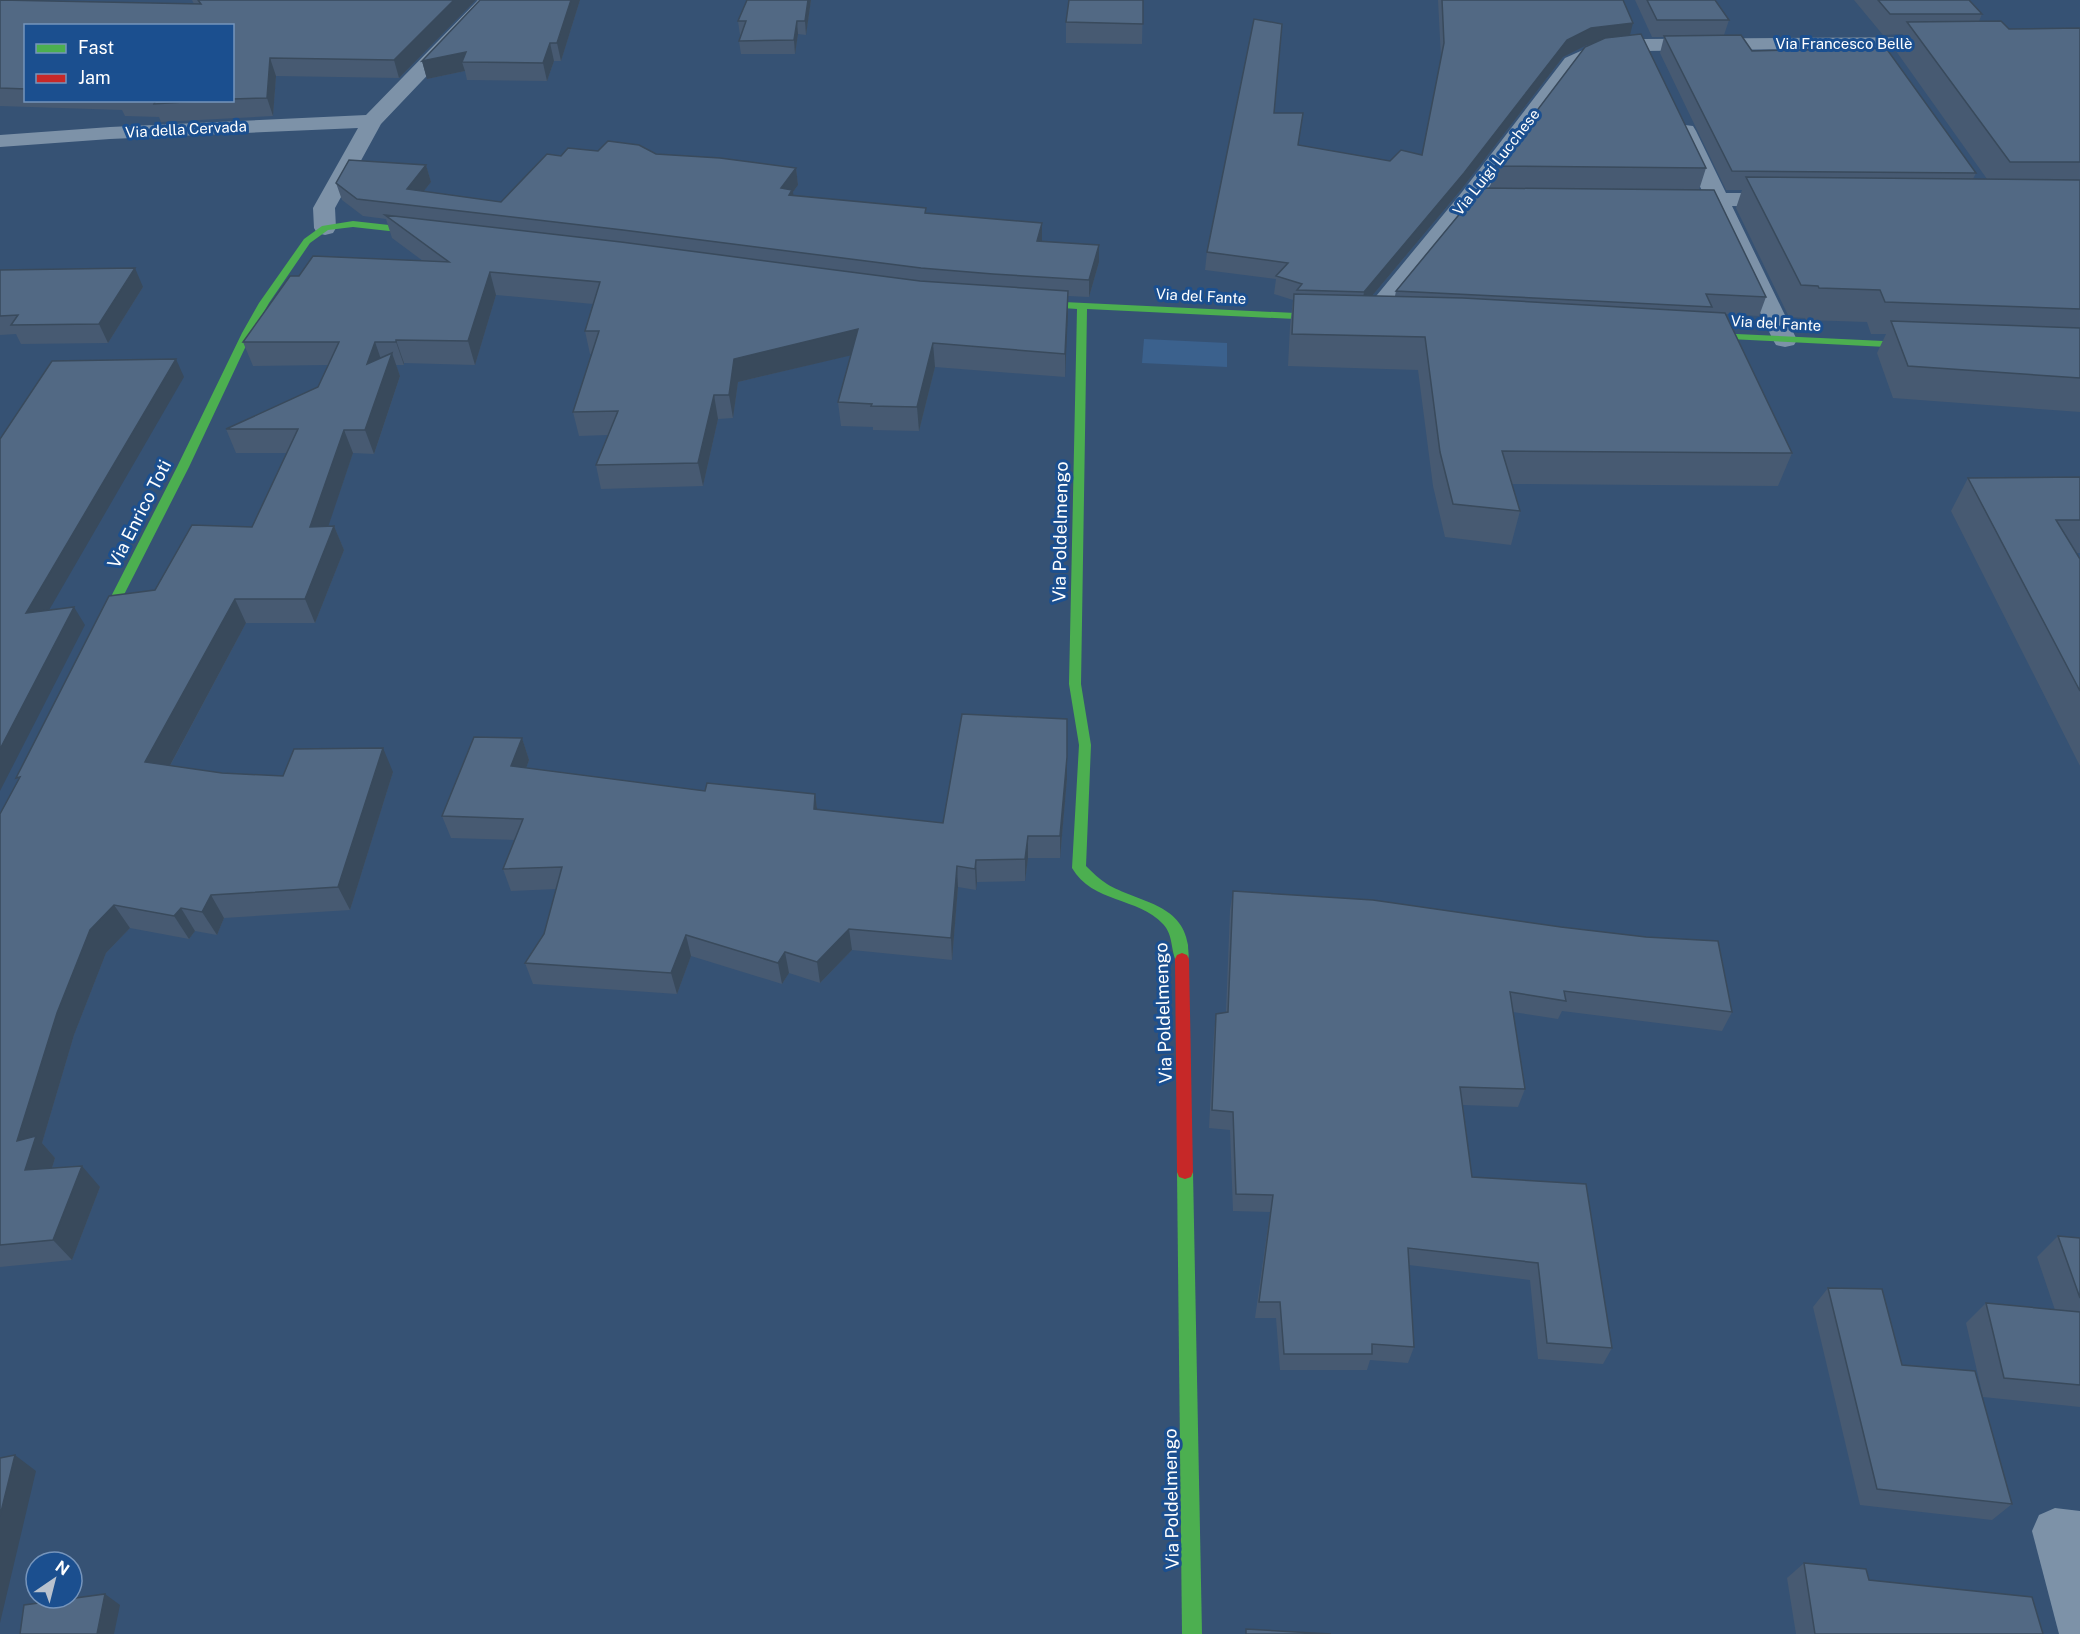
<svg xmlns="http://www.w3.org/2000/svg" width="2080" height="1634" font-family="'Public Sans',sans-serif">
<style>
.water{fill:#3b618d}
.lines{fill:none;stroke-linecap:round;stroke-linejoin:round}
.street{fill:#7d92a8;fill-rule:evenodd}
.fast{fill:#4caf50;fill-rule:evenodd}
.jam{fill:#c62828;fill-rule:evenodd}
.wall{fill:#475a72;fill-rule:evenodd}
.shaded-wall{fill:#394a5c}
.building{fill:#526984;stroke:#394a5c;stroke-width:1.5}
.labels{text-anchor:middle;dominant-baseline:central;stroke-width:6;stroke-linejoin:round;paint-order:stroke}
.far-street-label{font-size:15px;fill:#fff;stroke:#1b4f8f}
.street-label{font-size:18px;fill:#fff;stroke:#1b4f8f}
</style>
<rect width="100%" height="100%" fill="#365274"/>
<!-- water -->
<polygon class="water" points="1144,339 1227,343 1227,367 1142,363"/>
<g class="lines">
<!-- street -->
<g class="street">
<polygon points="478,0 499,0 381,124 335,208 336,228 333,233 325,235 317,233 314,228 313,208 358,128 110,139 0,147 0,135 110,127 366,115"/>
<polygon points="1945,37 1952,39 1955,43 1952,47 1644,51 1599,56 1579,66 1478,202 1379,323 1370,325 1361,323 1358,318 1462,192 1565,58 1594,45 1644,39"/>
<polygon points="1685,125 1693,126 1696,131 1726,193 1783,193 1791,195 1794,200 1791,205 1783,207 1732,206 1797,340 1794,345 1785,347 1776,345 1773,340 1710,206 1665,204 1662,199 1665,194 1703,193 1674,131 1677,126"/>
<polygon points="2055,1508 2080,1511 2080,1634 2059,1634 2032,1531 2039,1515"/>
</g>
<!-- fast -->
<g class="fast">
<polygon points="353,221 434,230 439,233 434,236 353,227 328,230 310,243 269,303 252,333 189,467 104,634 102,637 94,637 92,634 177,467 242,333 259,303 304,239 322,226"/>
<path d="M1022,300L1336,315L1341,318L1336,321L1087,309L1081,684L1091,745L1086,866C1093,873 1099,879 1107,884C1137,902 1182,903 1188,945C1188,952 1190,957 1187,963L1182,965L1177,963C1170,950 1174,936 1163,924C1138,897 1092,903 1072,868L1079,745L1069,684L1077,309L1019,305L1017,303Z"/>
<polygon points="1693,332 1926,343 1931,346 1926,349 1689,337 1689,333"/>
<polygon points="1185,1165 1191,1167 1193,1172 1202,1634 1182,1634 1177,1172 1179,1167"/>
</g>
<!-- jam -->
<polygon class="jam" points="1182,953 1187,955 1189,959 1193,1172 1191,1177 1185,1179 1179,1177 1177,1172 1175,959 1177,955"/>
</g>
<!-- wall -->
<g class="wall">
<path d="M0,0L194,4L192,0H476L399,78L276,76L273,116L161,122L159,117L125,116L122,110L0,106ZM26,26H232V100H26Z"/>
<polygon points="480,0 580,0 561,61 554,61 547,81 467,80 465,71 427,79 422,61"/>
<polygon points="811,0 806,35 798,34 795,54 741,54 739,41 741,35 740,35 738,21"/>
<polygon points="1143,0 1142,44 1066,43 1066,22"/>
<polygon points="1438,0 1623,0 1630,35 1706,168 1699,190 1490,188 1495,166 1592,44 1587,45 1563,57 1460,191 1372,296 1395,296 1396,291 1481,188 1766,297 1759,316 1726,314 1792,453 1778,486 1512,484 1520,511 1511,545 1445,537 1433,486 1418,370 1288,366 1290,326 1293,300 1274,294 1276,279 1205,270 1207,252 1274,113 1298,145 1390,161 1422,155 1441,58"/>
<polygon points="1635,0 1715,0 1729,20 1724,35 1976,173 1973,179 1987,179 1896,51 1903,34 1883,35 1854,0 1969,0 1982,14 1979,21 2009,29 2080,28 2080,412 1893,398 1877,353 1886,334 1871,334 1867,322 1806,320 1805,318 1789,317 1736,208 1742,190 1726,190 1660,53 1664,37 1652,37"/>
<polygon points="598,151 656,154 796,168 798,185 793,192 793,195 927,213 1042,241 1099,262 1089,297 1068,296 1065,377 935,367 919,431 873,430 873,427 841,426 838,402 851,355 738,382 733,418 718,419 703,486 601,489 596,465 608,435 579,436 573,412 592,354 590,354 585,331 593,304 496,295 475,365 404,363 404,365 396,365 400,376 374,454 353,453 328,526 334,526 344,550 315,623 246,623 170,766 222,773 283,776 393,772 350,910 224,918 217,935 195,931 189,939 130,928 106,953 74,1035 42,1143 55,1158 52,1168 100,1187 72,1260 0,1267 0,814 155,590 252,527 287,453 236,453 226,429 318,387 328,365 253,366 243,342 299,276 423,261 392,238 386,219 363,216 342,200 336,183 426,165 431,182 423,192 501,202 561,156"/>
<polygon points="0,270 143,287 108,343 21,344 16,334 0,335"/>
<polygon points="2080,477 2080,553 2076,553 2080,559 2080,766 1951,511 1968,478"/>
<polygon points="522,738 529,760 526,768 705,791 815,794 817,809 943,823 1067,779 1060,858 1028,858 1025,881 977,882 976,890 958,887 952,960 852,950 820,983 789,973 782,984 691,956 677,994 533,984 525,963 544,934 557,889 511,891 503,869 515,840 451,838 442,816"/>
<polygon points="1233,891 1732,1012 1722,1031 1562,1011 1558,1019 1513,1012 1525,1089 1518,1107 1463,1105 1472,1177 1612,1348 1603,1364 1538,1359 1530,1280 1409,1265 1414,1347 1408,1363 1370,1360 1367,1370 1280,1370 1276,1318 1255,1318 1270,1212 1233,1211 1230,1130 1209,1128 1214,1032 1216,1014 1226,1012 1230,910"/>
<polygon points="2058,1236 2080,1238 2080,1407 1983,1397 1966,1323 1986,1303 2055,1310 2037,1257"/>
<polygon points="1828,1288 1902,1365 2012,1504 1992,1520 1860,1505 1813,1307"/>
<polygon points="1804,1563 1869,1580 2043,1634 1796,1634 1787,1578"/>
</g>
<!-- shaded-wall -->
<g class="shaded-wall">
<polygon points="454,0 476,0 399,78 394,60"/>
<polygon points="571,0 580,0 561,61 557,43"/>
<polygon points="808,0 811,0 806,35 805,21"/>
<polygon points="797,21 798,34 795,54 794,40"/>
<polygon points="1633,23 1629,39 1587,45 1563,57 1460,191 1361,309 1364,292 1567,40 1591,28"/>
<polygon points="550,43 554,61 547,81 543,63"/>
<polygon points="466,52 462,62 465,71 427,79 422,61"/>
<polygon points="270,58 276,76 273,116 267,98"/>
<polygon points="426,165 431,182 412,206 407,189"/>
<polygon points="796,168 798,185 793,192 795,207 781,188"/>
<polygon points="1042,223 1042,240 1037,258 1037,241"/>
<polygon points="1099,245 1099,262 1089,297 1089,280"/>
<polygon points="135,268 143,287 108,343 99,324"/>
<polygon points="490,272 496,295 475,365 468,341"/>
<polygon points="1068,291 1068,314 1065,377 1065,354"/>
<polygon points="858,329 861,353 738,382 733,418 729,395 734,359"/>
<polygon points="396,340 404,363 404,365 396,342"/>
<polygon points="375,342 383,365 367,364"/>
<polygon points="933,343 935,367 919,431 917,407"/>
<polygon points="392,353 400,376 374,454 365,430"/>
<polygon points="176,359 184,377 37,631 26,613"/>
<polygon points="714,395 718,419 703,486 698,463"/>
<polygon points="344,430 353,453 320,551 310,527"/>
<polygon points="334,526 344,550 315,623 305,599"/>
<polygon points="235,599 246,623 159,786 145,762"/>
<polygon points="74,607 85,625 0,791 0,749"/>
<polygon points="522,738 529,760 519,788 511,766"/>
<polygon points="383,748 393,772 350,910 338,887"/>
<polygon points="1067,757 1067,779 1060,858 1060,836"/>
<polygon points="815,794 818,816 814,809"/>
<polygon points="1028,836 1028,858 1025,881 1025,859"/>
<polygon points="976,860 977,882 976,890 975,869"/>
<polygon points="957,866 958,887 952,960 951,938"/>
<polygon points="211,895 224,918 217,935 202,912"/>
<polygon points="114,905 130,928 106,953 74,1035 42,1143 55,1158 45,1191 25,1170 17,1141 57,1013 90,930"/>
<polygon points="181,908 195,931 189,939 174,916"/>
<polygon points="849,929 852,950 820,983 817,962"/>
<polygon points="686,935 691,956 677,994 671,973"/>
<polygon points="785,952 789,973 782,984 778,963"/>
<polygon points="82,1166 100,1187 72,1260 53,1240"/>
<polygon points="15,1455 36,1471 0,1623 0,1516"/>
<polygon points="105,1594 120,1605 114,1634 97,1634"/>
</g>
<!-- building -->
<g class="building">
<polygon points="0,0 201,4 198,0 454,0 394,60 270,58 267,98 232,99 232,26 26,26 26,89 0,88"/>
<polygon points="480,0 571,0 557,43 550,43 543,63 462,62 466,52 422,61"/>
<polygon points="747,0 808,0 805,21 797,21 794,40 739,41 746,21 738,21"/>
<polygon points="1069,0 1143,0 1143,24 1066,22"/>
<polygon points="1442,0 1623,0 1633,23 1591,28 1567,40 1464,173 1364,292 1297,290 1302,284 1276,276 1288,263 1207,252 1254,19 1282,24 1274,113 1303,113 1298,145 1390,161 1401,150 1422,155 1444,43"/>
<polygon points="1647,0 1715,0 1729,20 1657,20"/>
<polygon points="1878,0 1969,0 1982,14 1890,14"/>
<polygon points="2001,21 2009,29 2080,28 2080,162 2010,162 1907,22"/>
<polygon points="1641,34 1706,168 1495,166 1585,47 1605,38"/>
<polygon points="1741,35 1752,51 1886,48 1976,173 1732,171 1664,36"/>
<polygon points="156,100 215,100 154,104"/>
<polygon points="608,141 639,145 656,154 720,158 796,168 781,188 792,190 789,195 926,208 925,213 1042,223 1037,241 1099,245 1089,280 993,274 921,268 623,230 357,199 336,183 349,160 426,165 407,189 501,202 547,154 561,156 568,148 598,151"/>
<polygon points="1746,177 2080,180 2080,309 1885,302 1880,290 1819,288 1818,286 1801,285"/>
<polygon points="1481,188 1714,190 1766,297 1706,294 1712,307 1396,291"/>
<polygon points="385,215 621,242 920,281 1068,291 1065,354 933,343 917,407 871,406 872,404 838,402 858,329 734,359 729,395 714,395 698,463 596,465 618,411 573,412 599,331 585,331 600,282 490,272 468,341 396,340 396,342 375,342 367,364 392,353 365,430 344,430 310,527 334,526 305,599 235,599 145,762 222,773 283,776 294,749 383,748 338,887 211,895 202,912 181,908 174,916 114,905 90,930 57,1013 17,1141 36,1136 25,1170 82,1166 53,1240 0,1245 0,814 20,777 16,778 109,596 155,590 192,525 252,527 298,429 226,429 318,387 339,342 243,342 290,276 299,276 313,256 449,262"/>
<polygon points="135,268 99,324 11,325 18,315 0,316 0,270"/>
<polygon points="1294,294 1463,298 1725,313 1792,453 1502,451 1520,511 1453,504 1440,452 1425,337 1292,334"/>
<polygon points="1891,321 2080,328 2080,378 1908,366"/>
<polygon points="176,359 26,613 74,607 0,749 0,439 52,361"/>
<polygon points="2080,477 2080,520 2056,520 2080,559 2080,691 1968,478"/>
<polygon points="962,714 1067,719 1067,757 1060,836 1028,836 1025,859 976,860 975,869 957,866 951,938 849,929 817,962 785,952 778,963 686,935 671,973 525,963 544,934 562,867 503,869 523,819 442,816 474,737 522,738 511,766 705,791 707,783 815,794 814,809 943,823"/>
<polygon points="1233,891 1373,900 1561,927 1646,937 1718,941 1732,1012 1564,991 1566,1001 1510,992 1525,1089 1460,1087 1472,1177 1586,1184 1612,1348 1547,1343 1538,1263 1408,1248 1414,1347 1372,1344 1372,1354 1284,1354 1280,1302 1259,1302 1273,1195 1236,1194 1233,1112 1212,1110 1216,1014 1228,1012"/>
<polygon points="2058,1236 2080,1238 2080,1298"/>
<polygon points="1828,1288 1882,1289 1902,1365 1975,1371 2012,1504 1877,1489"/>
<polygon points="1986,1303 2080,1312 2080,1385 2004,1378"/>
<polygon points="15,1455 0,1516 0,1458"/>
<polygon points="1804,1563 1866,1569 1869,1580 2032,1597 2043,1634 1815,1634"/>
<polygon points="105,1594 97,1634 20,1634 24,1605"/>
<polygon points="1246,1629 1331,1634 1246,1634"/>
</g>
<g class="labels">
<!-- far-street labels -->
<g class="far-street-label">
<text x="1844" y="43">Via Francesco Bellè</text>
<text transform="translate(186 129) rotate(-3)">Via della Cervada</text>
<text transform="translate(1496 162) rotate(-52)">Via Luigi Lucchese</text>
<text transform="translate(1201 296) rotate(3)">Via del Fante</text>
<text transform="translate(1776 323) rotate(3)">Via del Fante</text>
</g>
<!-- street labels -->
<g class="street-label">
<text transform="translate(139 514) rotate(-63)">Via Enrico Toti</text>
<text transform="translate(1060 532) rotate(-89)">Via Poldelmengo</text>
<text transform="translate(1163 1013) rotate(-92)">Via Poldelmengo</text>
<text transform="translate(1171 1499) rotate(-91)">Via Poldelmengo</text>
</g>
</g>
<!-- legend -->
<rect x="24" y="24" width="210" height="78" fill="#1b4f8f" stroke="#7695bc" stroke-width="1.5"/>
<rect x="36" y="44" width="30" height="9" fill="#4caf50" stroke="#7695bc" stroke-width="1.5"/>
<text x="78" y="54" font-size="18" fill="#ffffff">Fast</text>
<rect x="36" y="74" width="30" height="9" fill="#c62828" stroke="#7695bc" stroke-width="1.5"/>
<text x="78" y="84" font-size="18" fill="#ffffff">Jam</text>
<!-- north arrow -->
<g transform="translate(54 1580) rotate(35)"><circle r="28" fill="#1b4f8f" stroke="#7695bc" stroke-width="1.5"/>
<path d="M0-4.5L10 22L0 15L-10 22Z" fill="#b9c2ce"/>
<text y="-9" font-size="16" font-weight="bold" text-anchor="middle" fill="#ffffff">N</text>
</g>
</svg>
